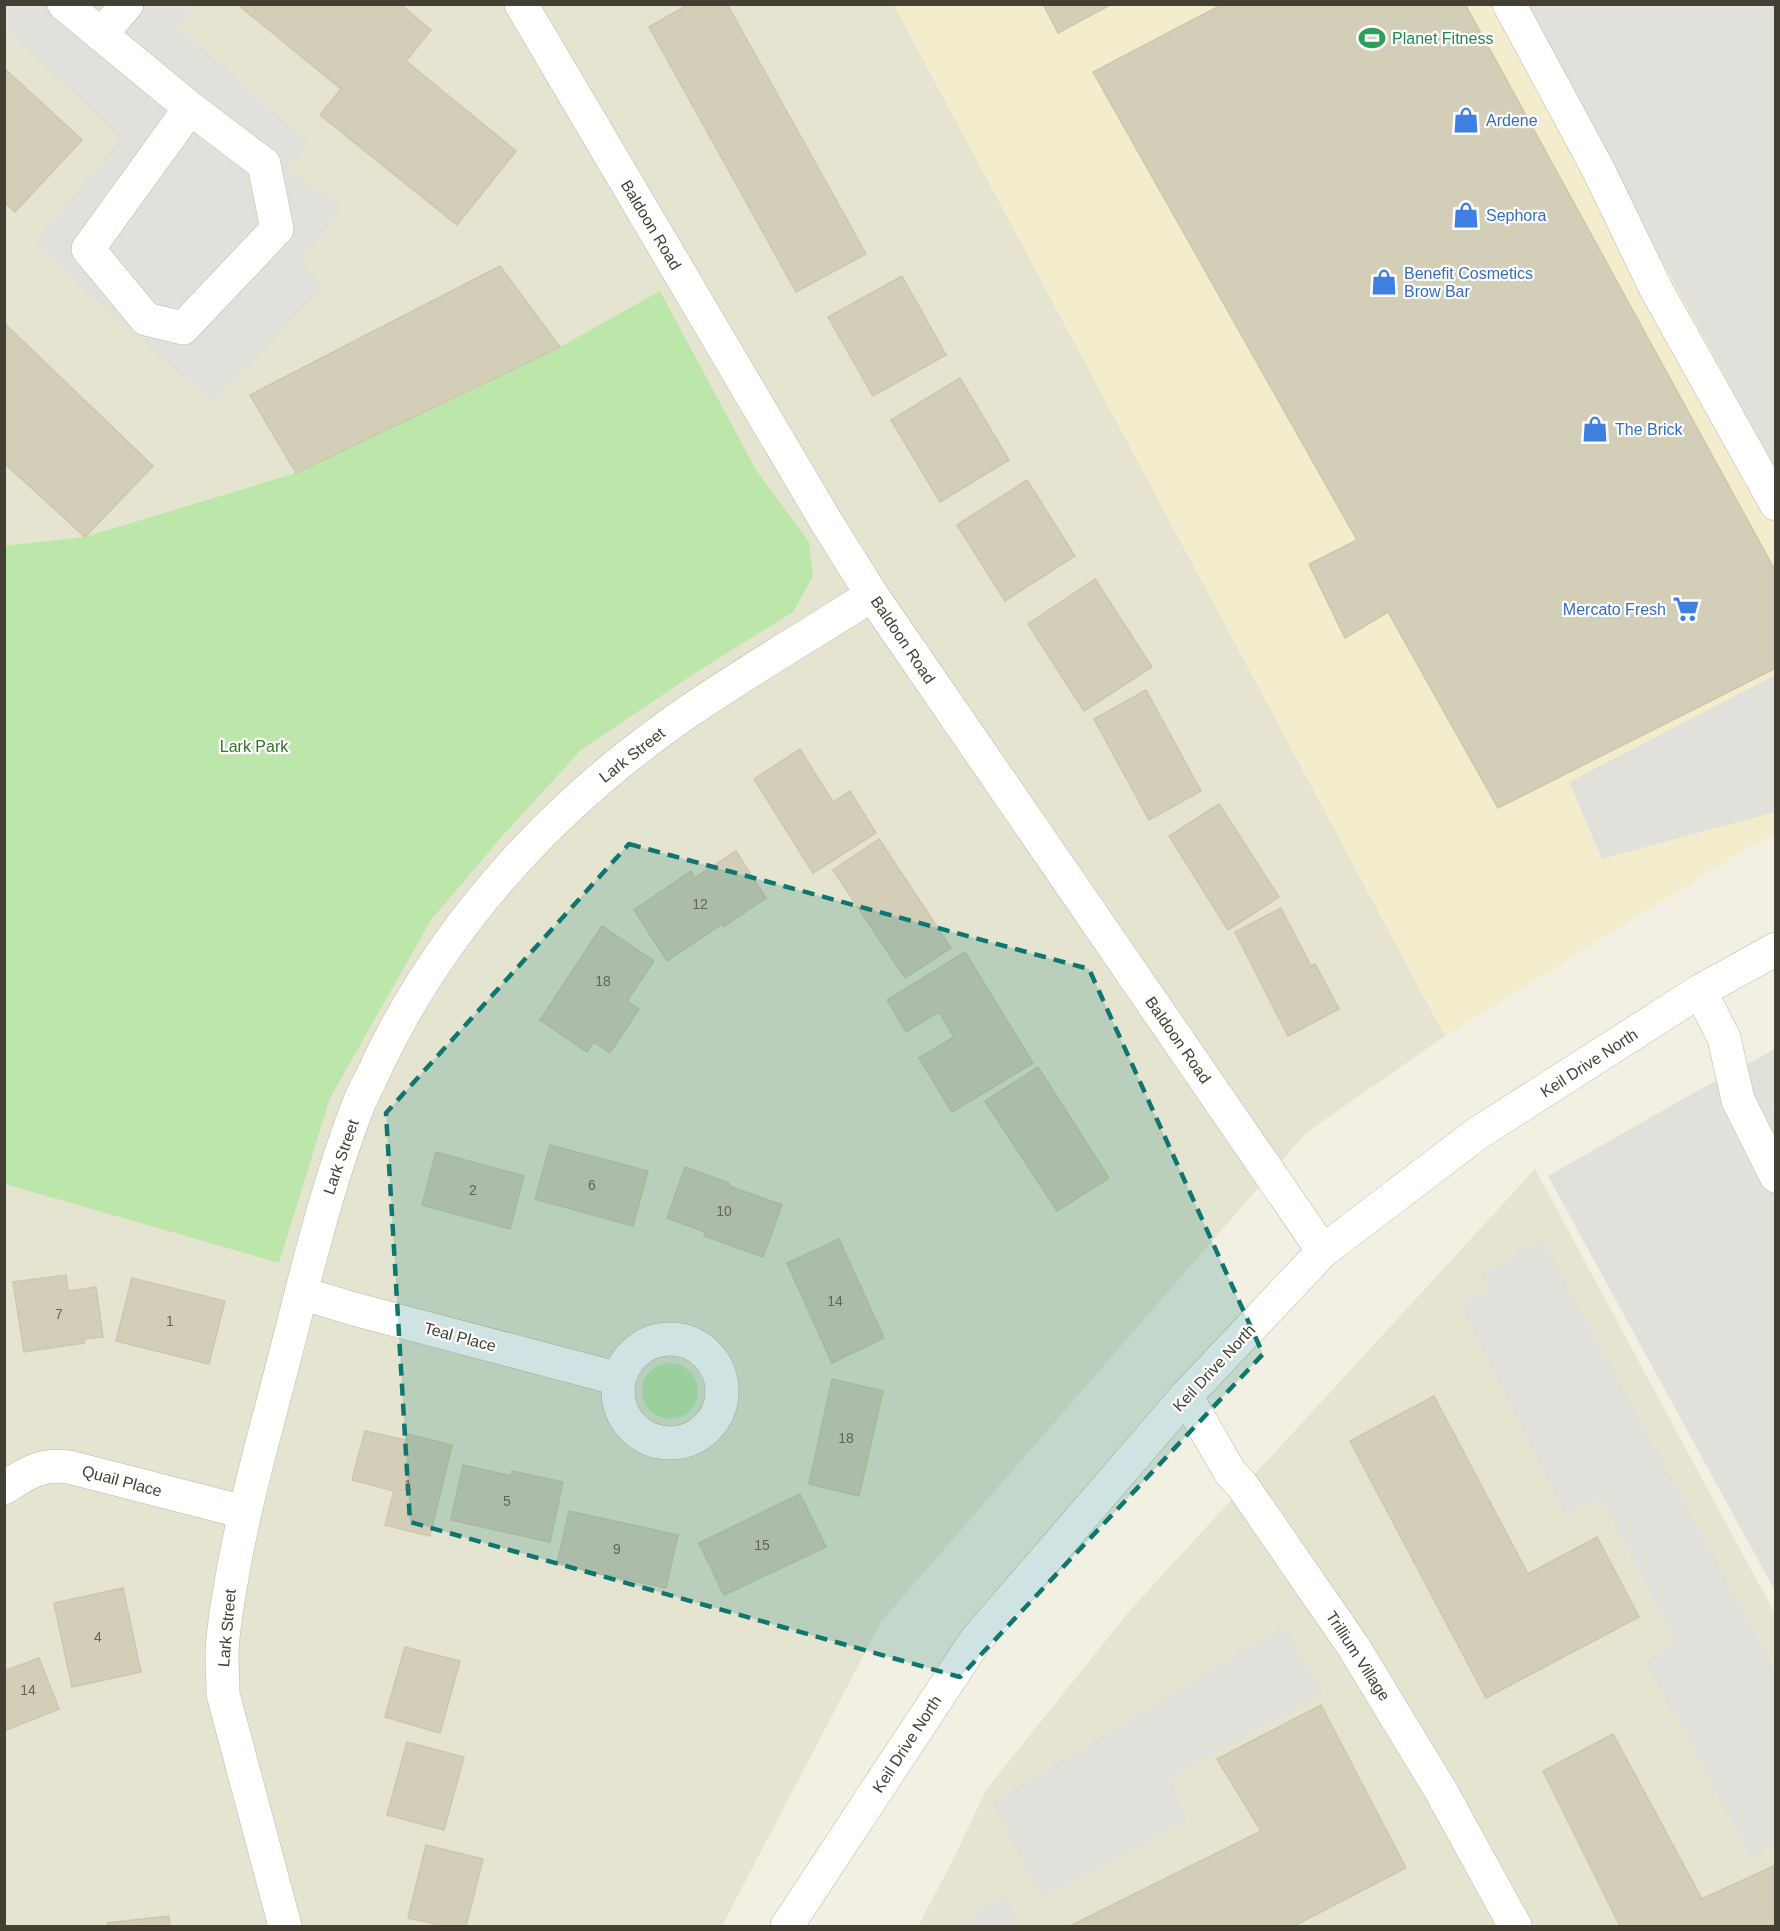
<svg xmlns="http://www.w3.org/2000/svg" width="1780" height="1931" font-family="Helvetica,sans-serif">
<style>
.residential{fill:#e5e4d0}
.commercial{fill:#f4edcd}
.green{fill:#bde6ab}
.parking{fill:#e1e0db}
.building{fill:#d3ceb8;stroke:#cdc8ab;stroke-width:1.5}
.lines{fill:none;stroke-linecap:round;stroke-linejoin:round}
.minor-casing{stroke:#bcbaa5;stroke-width:34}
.minor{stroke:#fff;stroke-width:33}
.marked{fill:#0f766e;fill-opacity:0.2;stroke:#0f766e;stroke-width:4.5;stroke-dasharray:12 8;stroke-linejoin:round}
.labels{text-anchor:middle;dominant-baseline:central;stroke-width:4.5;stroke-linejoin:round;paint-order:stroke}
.number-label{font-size:14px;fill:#676454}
.leisure-label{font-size:16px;fill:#27864d;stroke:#fff;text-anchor:start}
.shop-label{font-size:16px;fill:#366cbe;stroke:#fff;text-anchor:start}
.street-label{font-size:16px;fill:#434033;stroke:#fff}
.park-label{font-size:16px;fill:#327327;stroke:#fff}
</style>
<rect width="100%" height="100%" fill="#f1f0e2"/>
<!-- residential -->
<g class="residential">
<polygon points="5,5 894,5 1445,1036 1306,1133 881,1622 722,1926 5,1926"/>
<polygon points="1535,1169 1775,1614 1775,1926 918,1926 952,1862 986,1790 1132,1608"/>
</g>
<!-- commercial -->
<polygon class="commercial" points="894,5 1775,5 1775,833 1749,847 1445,1036"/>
<!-- green -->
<g class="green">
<polygon points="660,291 756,470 809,542 813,576 793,612 695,673 581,750 504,834 431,920 330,1098 279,1263 5,1184 4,546 85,537 296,473 560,347"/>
<circle cx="670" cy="1391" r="28"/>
</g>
<!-- parking -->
<g class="parking">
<polygon points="4,5 193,5 177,26 308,143 287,170 342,207 299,263 323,286 213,403 34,244 121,138 5,28"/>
<polygon points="1528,5 1775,5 1775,468 1649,237"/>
<polygon points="1775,675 1775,812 1602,859 1569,782"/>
<polygon points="1775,1049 1775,1105 1772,1107 1776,1114 1775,1591 1548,1176 1699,1090"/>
<polygon points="1542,1240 1775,1670 1775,1843 1752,1858 1646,1662 1674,1640 1601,1497 1566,1515 1460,1303 1489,1289 1481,1274"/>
<polygon points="1284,1626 1323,1694 1169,1778 1187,1820 1042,1898 992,1803"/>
<polygon points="1004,1895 1021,1926 954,1926"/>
</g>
<!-- building -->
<g class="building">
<polygon points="237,4 400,4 431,30 406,61 516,151 457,225 320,115 341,89"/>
<polygon points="689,4 727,4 866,254 796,292 649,27"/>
<polygon points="1043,4 1112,4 1058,33"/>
<polygon points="1223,4 1465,4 1776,572 1776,668 1498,808 1388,612 1345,638 1309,564 1357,540 1093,72"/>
<polygon points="4,68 82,140 15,212 4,202"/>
<polygon points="500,266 560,347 296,473 250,395"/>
<polygon points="902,276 946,355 873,396 828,317"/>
<polygon points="4,323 153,466 85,537 4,463"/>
<polygon points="960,378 1009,460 940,502 891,420"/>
<polygon points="1027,480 1075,556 1005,601 957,525"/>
<polygon points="1095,579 1152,667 1084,711 1028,624"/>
<polygon points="1146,690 1201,791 1149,820 1094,719"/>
<polygon points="800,749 833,802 850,791 876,833 813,873 754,779"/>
<polygon points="1219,804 1279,897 1228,930 1169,836"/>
<polygon points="879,839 951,948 905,978 833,870"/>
<polygon points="736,851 766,898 723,927 722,924 667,961 634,910 691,871 695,878"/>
<polygon points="1281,908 1311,966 1315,964 1339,1009 1288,1036 1235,932"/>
<polygon points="602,926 654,961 627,1001 639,1009 610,1053 594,1042 587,1052 540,1020"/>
<polygon points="965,952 1033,1063 952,1112 919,1058 954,1037 939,1012 906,1032 887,1000"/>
<polygon points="1038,1067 1109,1178 1057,1211 985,1101"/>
<polygon points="550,1145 648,1171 633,1226 535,1199"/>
<polygon points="436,1152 524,1176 510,1229 422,1205"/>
<polygon points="685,1167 729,1183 729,1186 782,1205 763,1257 704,1236 705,1232 667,1218"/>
<polygon points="839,1239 884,1338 832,1363 787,1263"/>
<polygon points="66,1275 68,1291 96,1287 103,1337 84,1339 84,1343 24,1352 13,1282"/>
<polygon points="132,1278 225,1301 209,1364 116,1341"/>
<polygon points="832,1379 883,1391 859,1496 809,1484"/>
<polygon points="1434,1396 1528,1574 1597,1537 1639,1617 1486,1698 1350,1441"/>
<polygon points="365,1431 406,1440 407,1434 452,1445 430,1536 385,1525 394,1491 352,1480"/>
<polygon points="463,1465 511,1476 512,1471 563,1482 550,1542 451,1520"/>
<polygon points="800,1494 826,1547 724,1595 699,1543"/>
<polygon points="569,1511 678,1535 666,1588 557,1564"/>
<polygon points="123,1588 141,1672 72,1687 54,1603"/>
<polygon points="405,1647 460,1661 440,1733 385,1717"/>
<polygon points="39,1658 59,1709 4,1731 4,1671"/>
<polygon points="1321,1705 1406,1868 1294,1926 1070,1926 1261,1831 1217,1759"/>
<polygon points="1613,1734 1702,1899 1776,1865 1776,1926 1620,1926 1543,1771"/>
<polygon points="407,1742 464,1757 444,1830 387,1815"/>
<polygon points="426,1845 483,1859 466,1926 443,1926 408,1918"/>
<polygon points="169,1916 170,1926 108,1926 107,1923"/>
</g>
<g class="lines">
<!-- minor casing -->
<g class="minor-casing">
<g id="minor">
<polyline points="64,4 190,108 264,164 277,229 183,328 146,319 88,249 190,108"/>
<polyline points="521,4 827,523 872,595 1323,1251"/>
<polyline points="1509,4 1598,169 1656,289 1776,504"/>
<polyline points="101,35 127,4"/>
<polyline points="1700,991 1724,1038 1738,1100 1776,1176"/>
<polyline points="301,1293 354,1309 619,1379"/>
<circle cx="670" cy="1391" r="52"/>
<polyline points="1186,1396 1230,1472 1242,1485 1353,1646 1441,1791 1515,1926"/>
<path d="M4,1488C27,1473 41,1463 69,1467L244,1512"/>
<path d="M285,1926L223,1694C223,1680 222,1666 222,1653C223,1624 229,1595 234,1566C247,1495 267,1426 285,1356C307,1271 327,1185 359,1103C365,1089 373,1075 379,1061C448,918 559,800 689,711C749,670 811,634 872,595"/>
<polyline points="787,1926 975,1641 1186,1396 1323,1251 1478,1133 1700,991 1776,949"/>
</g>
</g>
<!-- minor -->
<use href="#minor" class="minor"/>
</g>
<!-- marked area -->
<path class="marked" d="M629,844L1089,969L1263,1354L960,1677L410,1522L386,1113Z"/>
<!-- icons -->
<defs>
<g id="stadium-bare" transform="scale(2.07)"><path d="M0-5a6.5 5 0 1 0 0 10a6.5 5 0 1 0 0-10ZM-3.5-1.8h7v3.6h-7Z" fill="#2e9e5b" stroke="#fff" stroke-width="2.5" paint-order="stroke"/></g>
<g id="shop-bare" transform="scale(2.07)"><path d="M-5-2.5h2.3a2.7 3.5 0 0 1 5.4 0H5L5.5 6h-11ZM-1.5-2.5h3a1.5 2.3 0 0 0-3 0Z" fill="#3f7fe0" stroke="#fff" stroke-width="2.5" paint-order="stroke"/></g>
<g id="supermarket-bare" transform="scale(2.07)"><path d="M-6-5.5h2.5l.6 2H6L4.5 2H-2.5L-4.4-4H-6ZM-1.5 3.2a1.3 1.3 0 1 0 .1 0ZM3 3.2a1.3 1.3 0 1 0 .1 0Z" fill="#3f7fe0" stroke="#fff" stroke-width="2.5" paint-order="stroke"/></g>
</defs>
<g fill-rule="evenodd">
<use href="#stadium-bare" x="1372" y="38"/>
<use href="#shop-bare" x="1466" y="120"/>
<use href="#shop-bare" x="1466" y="215"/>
<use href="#shop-bare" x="1384" y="282"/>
<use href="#shop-bare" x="1595" y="429"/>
<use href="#supermarket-bare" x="1686" y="609"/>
</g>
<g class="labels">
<!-- number labels -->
<g class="number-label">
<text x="700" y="904">12</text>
<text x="603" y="981">18</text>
<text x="592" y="1185">6</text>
<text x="473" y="1190">2</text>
<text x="724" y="1211">10</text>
<text x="835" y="1301">14</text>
<text x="59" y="1314">7</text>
<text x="170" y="1321">1</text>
<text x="846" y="1438">18</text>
<text x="408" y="1485">1</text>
<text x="507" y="1501">5</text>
<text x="762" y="1545">15</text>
<text x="617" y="1549">9</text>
<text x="98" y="1637">4</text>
<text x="28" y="1690">14</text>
</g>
<!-- leisure labels -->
<g class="leisure-label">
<text x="1392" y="38">Planet Fitness</text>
</g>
<!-- shop labels -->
<g class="shop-label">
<text x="1486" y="120">Ardene</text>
<text x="1486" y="215">Sephora</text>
<text x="1404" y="273">Benefit Cosmetics<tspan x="1404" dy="18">Brow Bar</tspan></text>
<text x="1615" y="429">The Brick</text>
<text x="1666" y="609" text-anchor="end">Mercato Fresh</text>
</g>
<!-- street labels -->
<g class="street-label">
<text transform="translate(651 225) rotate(59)">Baldoon Road</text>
<text transform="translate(903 640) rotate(56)">Baldoon Road</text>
<text transform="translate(632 755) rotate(-38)">Lark Street</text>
<text transform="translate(1178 1040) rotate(55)">Baldoon Road</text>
<text transform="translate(1589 1063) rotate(-33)">Keil Drive North</text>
<text transform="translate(341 1157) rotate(-71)">Lark Street</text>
<text transform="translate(460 1337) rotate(15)">Teal Place</text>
<text transform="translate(1214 1368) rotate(-47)">Keil Drive North</text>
<text transform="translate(122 1481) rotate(15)">Quail Place</text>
<text transform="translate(227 1628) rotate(-85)">Lark Street</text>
<text transform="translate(1358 1656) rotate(57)">Trillium Village</text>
<text transform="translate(907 1744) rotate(-57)">Keil Drive North</text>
</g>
<!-- park labels -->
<g class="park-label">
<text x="254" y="746">Lark Park</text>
</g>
</g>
<!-- border -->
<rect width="1780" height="1931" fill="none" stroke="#434033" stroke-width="12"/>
</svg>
